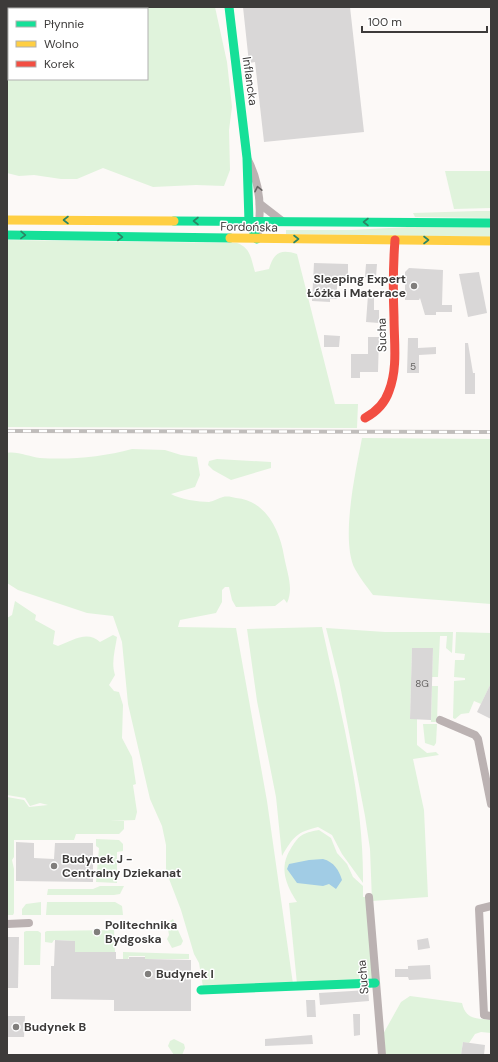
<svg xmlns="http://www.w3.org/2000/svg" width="498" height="1062" font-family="'DM Sans',sans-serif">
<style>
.green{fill:#e0f3dc;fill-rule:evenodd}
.water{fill:#a1cce5}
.building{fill:#d9d7d7}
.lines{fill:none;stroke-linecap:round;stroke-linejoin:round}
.street{stroke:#bbb2b2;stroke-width:8}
.fast{stroke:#16e098;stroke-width:9}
.slow{stroke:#ffcf43;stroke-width:9}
.jam{stroke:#f24e42;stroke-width:9}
.rail-casing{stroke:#c0bdbb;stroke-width:4}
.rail{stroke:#fff;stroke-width:2.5;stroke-dasharray:8;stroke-linecap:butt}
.oneway{stroke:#696564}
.oneway2{stroke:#2b8564}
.poi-dot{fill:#807e7c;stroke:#fff;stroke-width:1.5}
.labels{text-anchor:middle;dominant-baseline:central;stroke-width:3;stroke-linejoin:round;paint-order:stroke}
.number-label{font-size:10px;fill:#646261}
.street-label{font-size:12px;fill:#3d3b3a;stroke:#fff}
.poi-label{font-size:12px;font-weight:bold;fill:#3d3b3a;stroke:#fff;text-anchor:start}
</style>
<rect width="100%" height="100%" fill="#fcf9f7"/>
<!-- green -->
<g class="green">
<path d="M7,7H215L227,62L232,107L229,130L230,170L224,186L196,185L153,187L103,168L77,179H61L34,175L19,176L7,173ZM9,9H147V79H9Z"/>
<polygon points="445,171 491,171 491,208 454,209"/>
<polygon points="477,211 491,211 491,218 415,217 413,213"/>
<polygon points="408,227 491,227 491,237 286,234 286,230 351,230"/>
<path d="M7,240L237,243C251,248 251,259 255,272L269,269C274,252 281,249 297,254L335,404H358L357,428L7,427Z"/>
<path d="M362,438L491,439V604L373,595C367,587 360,578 355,569C340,540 356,470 362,438Z"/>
<path d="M132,449L165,450L181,455L197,457L200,475L195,487L171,494C179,499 199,502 209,502C214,501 219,498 223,497C227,496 232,497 236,498C265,500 280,530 284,556C287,573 294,588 287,603L284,599L275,606L236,607L232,600L229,587H225L222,590V602L216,613L180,620L178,627L236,628L267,801L293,984L203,987L199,963L194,954L181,910L166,871V845L162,826L150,799L128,704L122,642L113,616L87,613L18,590L7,583V453C17,451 30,457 40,458C70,460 103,457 132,449Z"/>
<polygon points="217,459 271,462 271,468 231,480 213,470 208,465 209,461"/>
<path d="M15,601L36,615L35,620L55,631L53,644L58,646C72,641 87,630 100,642L113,635L117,637C115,650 111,663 115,675L109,685L114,691L119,692L123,705L122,738L132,757L136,784L133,785L137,812L135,820L110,821H124V829L119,834H76L74,840H14V857L12,860L14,869V913L13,915H7V797L24,800L29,807L48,805L40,803L30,806L25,798L7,795V618L12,615Z"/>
<path d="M322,627C340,711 364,796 363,883L342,854L332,835L318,827C297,832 293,837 282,856L276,797L257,701L247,629Z"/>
<polygon points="326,628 385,632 453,632 452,653 446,648 447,636 440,636 438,677 432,677 433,648 412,648 410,719 417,719 417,745 427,753 436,752 439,755 413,759 424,810 428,897 372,901 370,849 365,816 339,680"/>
<polygon points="456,632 491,633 491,683 481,704 474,701 469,713 461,714 455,719 453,718 454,681 465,680 465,678 454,677 455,660 464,660 465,654 455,653"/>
<polygon points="432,686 438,686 437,722 431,722"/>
<polygon points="423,724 437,724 436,743 434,746 425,743"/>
<path d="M319,830L331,838L337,853L347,864L353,877L363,886V897H367L373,981L297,984L289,903L297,902C286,885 279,868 290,850C299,835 302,833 319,830Z"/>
<polygon points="96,839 119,840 123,844 123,851 117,852 117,883 96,882 99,848 96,846"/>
<polygon points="100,886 124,886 120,894 114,895 47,895 48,889 93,889"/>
<polygon points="41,902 41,915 22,915 22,909 26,904"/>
<polygon points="47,902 115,902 122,906 123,915 46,915"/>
<polygon points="173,919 183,941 181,945 172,948 167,939 169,935 167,923"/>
<polygon points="114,930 115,952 75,952 75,941 54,940 52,943 45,942 45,932 47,931"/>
<polygon points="26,931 38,931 41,933 40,965 24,965 24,932"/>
<polygon points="123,952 189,954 189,959 145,959 145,956 129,956 128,959 123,959"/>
<path d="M410,996L462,1003C466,1020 476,1018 491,1020V1033L481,1032L475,1034L469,1043L463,1042L461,1055H384L382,1036L401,1002Z"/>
<polygon points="174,1039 184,1044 185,1048 182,1055 174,1055 168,1046 170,1041"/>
</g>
<!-- water -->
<path class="water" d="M323,859C334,862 339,870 342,880L336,889L329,884L323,886L297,883L287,869L289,864L309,860Z"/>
<!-- building -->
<g class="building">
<polygon points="243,7 350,7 364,132 264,142 255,62 249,63"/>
<polygon points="314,263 348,264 348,277 337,276 337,299 330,299 330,302 312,301"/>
<polygon points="366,264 377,264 376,277 365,277"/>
<polygon points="409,268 443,270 442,305 452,305 452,312 436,312 436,315 425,315 420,298 419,300 405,300 405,272"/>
<polygon points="479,272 487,313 468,317 459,274"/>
<polygon points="368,295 374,295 374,310 379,310 379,323 366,322"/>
<polygon points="324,335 340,336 339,347 324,347"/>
<polygon points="368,337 379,337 378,372 360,372 360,378 351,378 351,354 368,354"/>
<polygon points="408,338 418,338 418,348 436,347 436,354 419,355 419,373 407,373"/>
<polygon points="465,343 468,343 473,373 475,373 475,394 465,394"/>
<polygon points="412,648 433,648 431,720 410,719"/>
<polygon points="491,683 491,719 477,712"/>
<polygon points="16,842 34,843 34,858 54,859 55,843 93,843 93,882 16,881"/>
<polygon points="7,937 19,937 18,988 7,988"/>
<polygon points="428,938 430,948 418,950 417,940"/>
<polygon points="55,940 75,941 75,952 116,952 116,959 129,959 129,957 145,957 145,959 191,960 191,1011 114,1011 114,1000 51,999 51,966 54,966"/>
<polygon points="430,965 431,979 409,980 408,977 395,977 395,969 408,969 408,966"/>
<polygon points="368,990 369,1001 320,1005 319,993"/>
<polygon points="306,1000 315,1000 316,1017 307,1017"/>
<polygon points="353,1014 360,1014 360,1035 354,1036"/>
<polygon points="7,1016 25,1016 24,1037 7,1037"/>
<polygon points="312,1035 313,1044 265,1046 265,1039"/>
<polygon points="463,1042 485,1045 484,1055 461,1055"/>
</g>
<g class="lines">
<!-- street -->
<g class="street">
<path d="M248,160C261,185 262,212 257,239"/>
<polyline points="260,204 282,221"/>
<polyline points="440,720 475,735 478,739 491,804"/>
<polyline points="369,897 382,1055"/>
<polyline points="491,906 479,909 484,1015 491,1016"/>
<polyline points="7,924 29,923"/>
</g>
<!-- fast -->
<g class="fast">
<polyline points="229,7 247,158 249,222 257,239"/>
<polyline points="174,221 491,223"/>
<polyline points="7,235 230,238"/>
<polyline points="201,990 375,983"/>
</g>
<!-- slow -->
<g class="slow">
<polyline points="7,220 174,221"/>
<polyline points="230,238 491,241"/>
</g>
<!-- jam -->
<path class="jam" d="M365,418C376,412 385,403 389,391C398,368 394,342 394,317C393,292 393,266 395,240"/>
<!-- rail casing -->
<g class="rail-casing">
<polyline id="rail" points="7,431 491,432"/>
</g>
<!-- rail -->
<use href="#rail" class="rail"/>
</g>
<!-- one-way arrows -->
<defs><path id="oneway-chevron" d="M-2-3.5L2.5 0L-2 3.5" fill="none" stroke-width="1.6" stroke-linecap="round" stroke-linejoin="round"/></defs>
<use class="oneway" href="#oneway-chevron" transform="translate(258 189) rotate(-102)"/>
<g class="oneway2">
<use href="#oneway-chevron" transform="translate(66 220) rotate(-180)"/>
<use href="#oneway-chevron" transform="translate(196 221) rotate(-180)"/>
<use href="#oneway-chevron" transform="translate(366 222) rotate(-180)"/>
<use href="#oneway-chevron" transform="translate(23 235) rotate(1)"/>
<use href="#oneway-chevron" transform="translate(120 237) rotate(1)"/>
<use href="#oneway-chevron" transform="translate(296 239)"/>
<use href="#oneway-chevron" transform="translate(426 240)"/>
</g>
<!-- markers -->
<g class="poi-dot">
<circle cx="414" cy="286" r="4"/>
<circle cx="54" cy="866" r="4"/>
<circle cx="97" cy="932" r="4"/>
<circle cx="148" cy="974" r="4"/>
<circle cx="16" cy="1027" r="4"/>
</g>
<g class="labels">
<!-- number labels -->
<g class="number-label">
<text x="413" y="366">5</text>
<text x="422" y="683">8G</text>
</g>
<!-- street labels -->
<g class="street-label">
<text transform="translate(250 81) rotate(82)">Inflancka</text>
<text transform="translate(249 227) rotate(1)">Fordońska</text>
<text transform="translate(382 335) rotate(-91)">Sucha</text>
<text transform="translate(363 977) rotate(-95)">Sucha</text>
</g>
<!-- poi labels -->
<g class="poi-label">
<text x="406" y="279" text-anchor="end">Sleeping Expert<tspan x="406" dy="14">Łóżka i Materace</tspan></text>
<text x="62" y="859">Budynek J -<tspan x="62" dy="14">Centralny Dziekanat</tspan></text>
<text x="105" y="925">Politechnika<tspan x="105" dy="14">Bydgoska</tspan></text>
<text x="156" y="974">Budynek I</text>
<text x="24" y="1027">Budynek B</text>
</g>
</g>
<!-- border -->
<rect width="498" height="1062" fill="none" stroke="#3d3b3a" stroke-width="16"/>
<!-- legend -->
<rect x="8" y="8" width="140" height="72" fill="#ffffff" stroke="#b1b1b0"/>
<rect x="16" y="21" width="20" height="6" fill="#16e098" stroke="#b1b1b0"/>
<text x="44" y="28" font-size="12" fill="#3d3b3a">Płynnie</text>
<rect x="16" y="41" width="20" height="6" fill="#ffcf43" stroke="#b1b1b0"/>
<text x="44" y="48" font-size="12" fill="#3d3b3a">Wolno</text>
<rect x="16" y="61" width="20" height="6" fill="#f24e42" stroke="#b1b1b0"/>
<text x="44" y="68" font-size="12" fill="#3d3b3a">Korek</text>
<!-- scale -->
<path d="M362 26v6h125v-6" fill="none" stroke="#3d3b3a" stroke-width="2"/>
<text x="368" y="26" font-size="12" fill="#3d3b3a" stroke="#ffffff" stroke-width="3" paint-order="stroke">100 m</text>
</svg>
